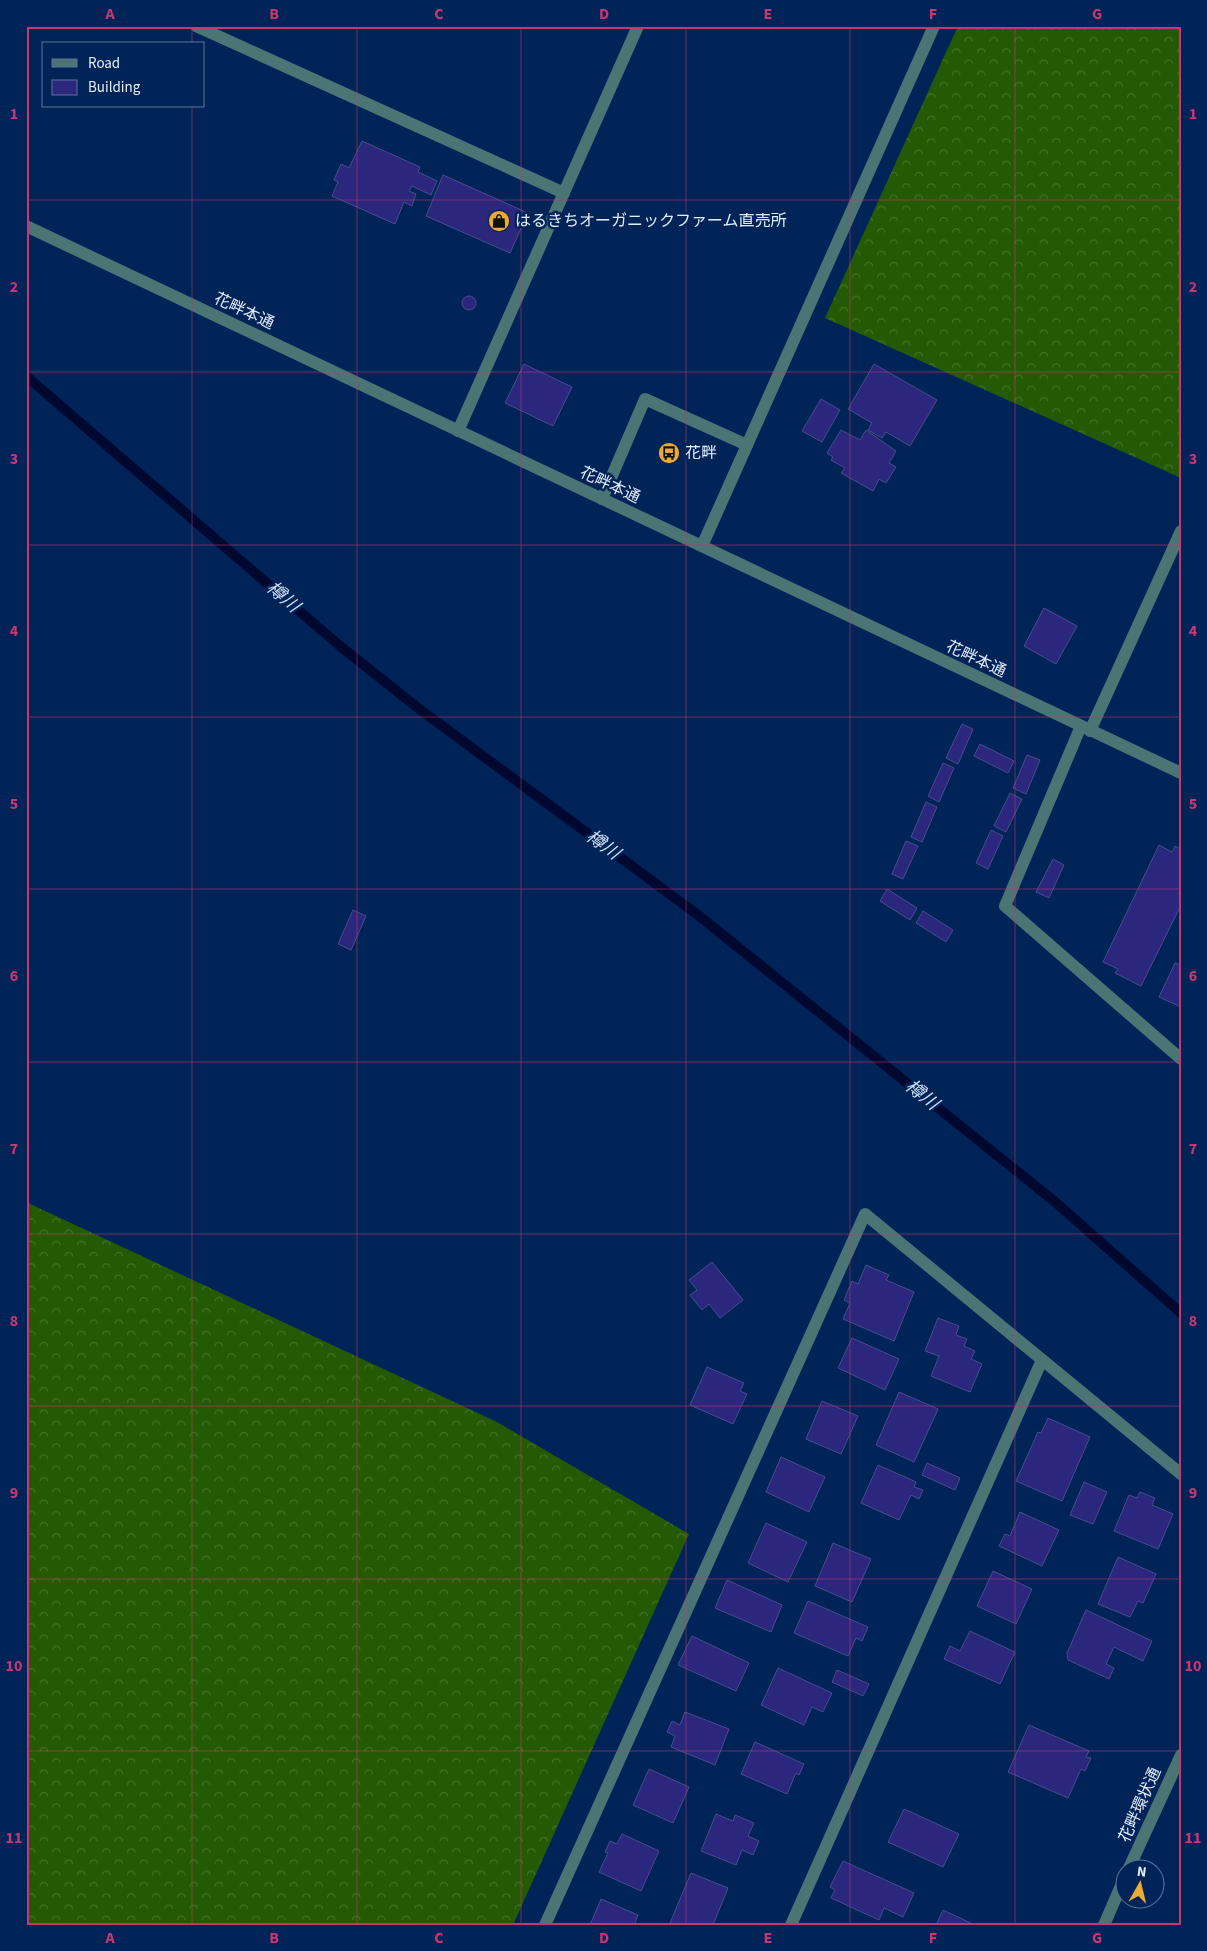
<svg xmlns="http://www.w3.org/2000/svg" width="1207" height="1951" font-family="'Source Sans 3','Noto Sans JP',sans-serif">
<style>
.forest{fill:url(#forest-crowns)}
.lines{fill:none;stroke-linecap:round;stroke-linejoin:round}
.stream{stroke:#00082f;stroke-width:10}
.building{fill:#2a277d;stroke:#484d8c}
.service{stroke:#4b7475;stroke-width:12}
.minor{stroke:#4b7475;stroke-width:12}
.tertiary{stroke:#4b7475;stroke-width:12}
.grid{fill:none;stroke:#c73873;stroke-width:1;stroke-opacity:0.55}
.labels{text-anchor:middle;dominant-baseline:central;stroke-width:5;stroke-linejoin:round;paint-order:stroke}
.poi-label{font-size:16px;fill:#e3ecf9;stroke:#002458;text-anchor:start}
.street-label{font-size:16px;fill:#e3ecf9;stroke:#002458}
.water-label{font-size:18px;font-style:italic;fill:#ceddf3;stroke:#002458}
.neatline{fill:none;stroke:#c73873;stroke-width:2}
.grid-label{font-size:16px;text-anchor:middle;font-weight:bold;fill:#c73873}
</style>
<defs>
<pattern id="forest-crowns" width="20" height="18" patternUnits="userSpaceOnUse" patternTransform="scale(1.25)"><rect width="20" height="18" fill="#245a03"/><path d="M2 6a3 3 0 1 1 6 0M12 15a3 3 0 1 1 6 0" fill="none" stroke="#447228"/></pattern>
</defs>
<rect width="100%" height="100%" fill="#002458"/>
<!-- forest -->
<g class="forest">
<polygon points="958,26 1181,26 1181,478 825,318"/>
<polygon points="26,1202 497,1422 689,1534 513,1925 26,1925"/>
</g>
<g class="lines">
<!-- stream -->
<polyline class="stream" points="26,376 340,646 418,708 698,915 1054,1201 1181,1313"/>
</g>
<!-- building -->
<g class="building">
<polygon points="362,141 420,167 418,172 437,181 431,195 412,186 409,191 416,194 412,206 404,202 395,224 332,196 338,182 334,180 341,164 349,168"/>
<polygon points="443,175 528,213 510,253 426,216"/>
<circle cx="469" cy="303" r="7"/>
<polygon points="524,364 572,387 553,426 505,403"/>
<polygon points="874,364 937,400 910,446 886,432 882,438 868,430 872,423 848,409"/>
<polygon points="821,399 840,410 822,442 802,431"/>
<polygon points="841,430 860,440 866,430 896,451 889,463 896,467 886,483 879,479 873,491 841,473 845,468 831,460 833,457 827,453"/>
<polygon points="1044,608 1077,626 1056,664 1024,646"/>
<polygon points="962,724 973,729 958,764 946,758"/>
<polygon points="980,744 1014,761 1008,773 974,756"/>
<polygon points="1027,755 1040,760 1026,794 1013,788"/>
<polygon points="943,763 954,768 939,802 928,796"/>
<polygon points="1010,793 1022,799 1006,832 994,826"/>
<polygon points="926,802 937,807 922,842 911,837"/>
<polygon points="991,830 1003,836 988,869 976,863"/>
<polygon points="906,841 918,846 903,879 892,874"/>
<polygon points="1159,845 1172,852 1175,846 1181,849 1181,905 1141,986 1115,973 1118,969 1103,962"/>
<polygon points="1053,859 1064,865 1049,898 1036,892"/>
<polygon points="887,889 917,908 910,920 880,901"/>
<polygon points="353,910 366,916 351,950 338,944"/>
<polygon points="923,911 953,930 946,942 916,923"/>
<polygon points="1175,963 1181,965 1181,1007 1159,997"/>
<polygon points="712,1262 743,1300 720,1318 709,1304 702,1310 690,1295 697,1290 689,1280"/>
<polygon points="866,1265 889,1275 886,1280 914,1292 894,1341 843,1319 850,1303 844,1300 852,1281 858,1284"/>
<polygon points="938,1318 959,1326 956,1335 967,1339 964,1346 975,1351 971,1359 982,1364 970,1392 931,1376 939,1356 925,1351"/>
<polygon points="852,1338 899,1359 885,1390 838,1368"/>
<polygon points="707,1367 744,1383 740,1391 747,1394 733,1424 690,1405"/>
<polygon points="899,1392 938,1409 914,1462 876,1445"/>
<polygon points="822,1401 858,1416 841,1454 806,1439"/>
<polygon points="1048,1418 1090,1437 1062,1501 1016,1481 1038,1432 1041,1433"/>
<polygon points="781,1457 825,1477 809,1512 766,1492"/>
<polygon points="927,1463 960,1478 955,1490 922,1475"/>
<polygon points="878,1465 916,1482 914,1487 923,1490 919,1499 911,1495 899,1520 861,1503"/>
<polygon points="1084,1482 1107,1492 1093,1524 1070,1515"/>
<polygon points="1140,1492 1155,1498 1152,1505 1173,1514 1158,1549 1114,1531 1129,1495 1137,1498"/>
<polygon points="1020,1512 1059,1530 1042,1566 999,1546 1005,1534 1010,1536"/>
<polygon points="766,1523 807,1542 788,1582 748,1563"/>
<polygon points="833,1543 871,1559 852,1602 815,1586"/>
<polygon points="1118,1557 1156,1574 1143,1603 1138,1601 1130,1617 1098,1604"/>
<polygon points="993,1571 1032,1589 1016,1624 977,1606"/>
<polygon points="727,1580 782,1605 771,1632 715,1608"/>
<polygon points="808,1601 868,1627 862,1641 856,1638 848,1656 794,1633"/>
<polygon points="1086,1610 1152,1641 1143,1661 1114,1647 1106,1664 1114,1668 1109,1679 1068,1660 1067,1653"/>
<polygon points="970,1631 1015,1652 1000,1684 944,1659 950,1646 960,1651"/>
<polygon points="692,1636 749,1663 736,1691 678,1665"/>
<polygon points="778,1668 832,1693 823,1712 812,1707 804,1725 761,1705"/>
<polygon points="837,1670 869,1684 863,1696 832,1682"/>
<polygon points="685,1712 729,1729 715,1765 671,1747 675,1736 667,1732 672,1721 680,1725"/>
<polygon points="1029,1725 1089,1751 1086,1757 1091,1758 1085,1771 1081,1769 1068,1798 1008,1772"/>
<polygon points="755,1742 804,1764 799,1775 796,1773 787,1794 741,1774"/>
<polygon points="649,1769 689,1787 673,1823 633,1805"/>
<polygon points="904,1809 959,1834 943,1867 888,1842"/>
<polygon points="716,1814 733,1821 735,1815 754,1823 748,1836 759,1841 753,1855 742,1850 736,1865 701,1851"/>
<polygon points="622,1834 659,1851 641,1891 599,1872 608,1853 605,1852 610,1841 617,1844"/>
<polygon points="843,1861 914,1893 903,1917 884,1908 879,1920 831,1898 835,1890 830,1887"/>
<polygon points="691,1873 728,1888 713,1925 675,1925 670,1923"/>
<polygon points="601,1899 638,1915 634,1925 590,1925"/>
<polygon points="943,1910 975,1925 936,1925"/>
</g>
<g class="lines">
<!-- service -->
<polyline class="service" points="602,499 645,399 747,445"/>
<!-- minor -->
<g class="minor">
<polyline points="196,26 564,193"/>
<polyline points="458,431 638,26"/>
<polyline points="702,546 934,26"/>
<polyline points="1081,726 1005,906 1181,1059"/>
<polyline points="1090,731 1181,531"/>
<polyline points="545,1925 865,1214 1181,1474"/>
<polyline points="791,1925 1042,1360"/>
</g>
<!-- tertiary -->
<g class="tertiary">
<polyline points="26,226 1181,773"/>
<polyline points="1129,1868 1181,1755"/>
<polyline points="1104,1925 1124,1879"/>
</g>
</g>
<!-- grid -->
<path class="grid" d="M192,26V44M357,26V1925M521,26V1925M686,26V1925M850,26V1925M1015,26V1925M192,106V1925M26,200H1181M26,372H1181M26,545H1181M26,717H1181M26,889H1181M26,1062H1181M26,1234H1181M26,1406H1181M26,1579H1181M26,1751H1181"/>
<!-- icons -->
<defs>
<g id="shop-disc" transform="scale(1.125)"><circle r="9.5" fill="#eaaa38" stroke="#002458"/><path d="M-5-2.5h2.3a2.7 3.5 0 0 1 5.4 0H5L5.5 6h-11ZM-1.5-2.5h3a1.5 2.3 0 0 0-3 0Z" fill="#111"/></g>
<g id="bus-disc" transform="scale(1.125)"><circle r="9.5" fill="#eaaa38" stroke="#002458"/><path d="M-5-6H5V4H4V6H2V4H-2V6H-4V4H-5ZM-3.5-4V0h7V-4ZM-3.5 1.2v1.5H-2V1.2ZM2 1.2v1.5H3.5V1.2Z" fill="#111"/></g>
</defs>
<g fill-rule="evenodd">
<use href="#shop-disc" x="499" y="221"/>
<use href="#bus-disc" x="669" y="453"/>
</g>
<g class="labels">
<!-- poi labels -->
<g class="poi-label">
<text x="515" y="221">はるきちオーガニックファーム直売所</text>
<text x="685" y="453">花畔</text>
</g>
<!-- street labels -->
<g class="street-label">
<text transform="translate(244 311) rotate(25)">花畔本通</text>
<text transform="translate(610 485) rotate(25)">花畔本通</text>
<text transform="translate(976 659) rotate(25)">花畔本通</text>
<text transform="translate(1140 1805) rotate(-66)">花畔環状通</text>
</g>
<!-- water labels -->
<g class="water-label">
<text transform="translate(283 597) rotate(41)">樽川</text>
<text transform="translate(603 845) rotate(36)">樽川</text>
<text transform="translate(922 1095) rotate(39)">樽川</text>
</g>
</g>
<!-- border -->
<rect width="1207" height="1951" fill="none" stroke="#002458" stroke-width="55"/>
<!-- legend -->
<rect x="42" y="42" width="162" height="65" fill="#002458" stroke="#5b7498"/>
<rect x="52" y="59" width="25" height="8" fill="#4b7475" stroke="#5b7498"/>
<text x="88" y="68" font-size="15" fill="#e3ecf9">Road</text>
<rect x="52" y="80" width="25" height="15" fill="#2a277d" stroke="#5b7498"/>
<text x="88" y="92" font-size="15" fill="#e3ecf9">Building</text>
<!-- north arrow -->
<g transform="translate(1140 1884) rotate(8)"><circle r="24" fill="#002458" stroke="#5b7498"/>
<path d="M0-4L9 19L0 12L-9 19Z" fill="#eaaa38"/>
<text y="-8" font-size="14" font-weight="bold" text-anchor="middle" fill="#e3ecf9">N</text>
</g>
<rect x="28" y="28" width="1152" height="1896" class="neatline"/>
<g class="grid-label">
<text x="110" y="19">A</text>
<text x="274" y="19">B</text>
<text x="439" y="19">C</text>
<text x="604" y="19">D</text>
<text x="768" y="19">E</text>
<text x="933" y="19">F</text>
<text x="1097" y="19">G</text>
<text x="14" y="119">1</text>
<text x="1193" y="119">1</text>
<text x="14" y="292">2</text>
<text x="1193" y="292">2</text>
<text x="14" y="464">3</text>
<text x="1193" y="464">3</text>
<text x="14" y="636">4</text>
<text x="1193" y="636">4</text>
<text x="14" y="809">5</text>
<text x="1193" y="809">5</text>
<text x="14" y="981">6</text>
<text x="1193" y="981">6</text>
<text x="14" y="1154">7</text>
<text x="1193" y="1154">7</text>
<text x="14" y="1326">8</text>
<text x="1193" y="1326">8</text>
<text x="14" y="1498">9</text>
<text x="1193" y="1498">9</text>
<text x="14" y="1671">10</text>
<text x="1193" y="1671">10</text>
<text x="14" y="1843">11</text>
<text x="1193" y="1843">11</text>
<text x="110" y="1943">A</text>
<text x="274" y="1943">B</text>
<text x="439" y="1943">C</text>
<text x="604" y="1943">D</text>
<text x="768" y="1943">E</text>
<text x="933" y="1943">F</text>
<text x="1097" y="1943">G</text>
</g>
</svg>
